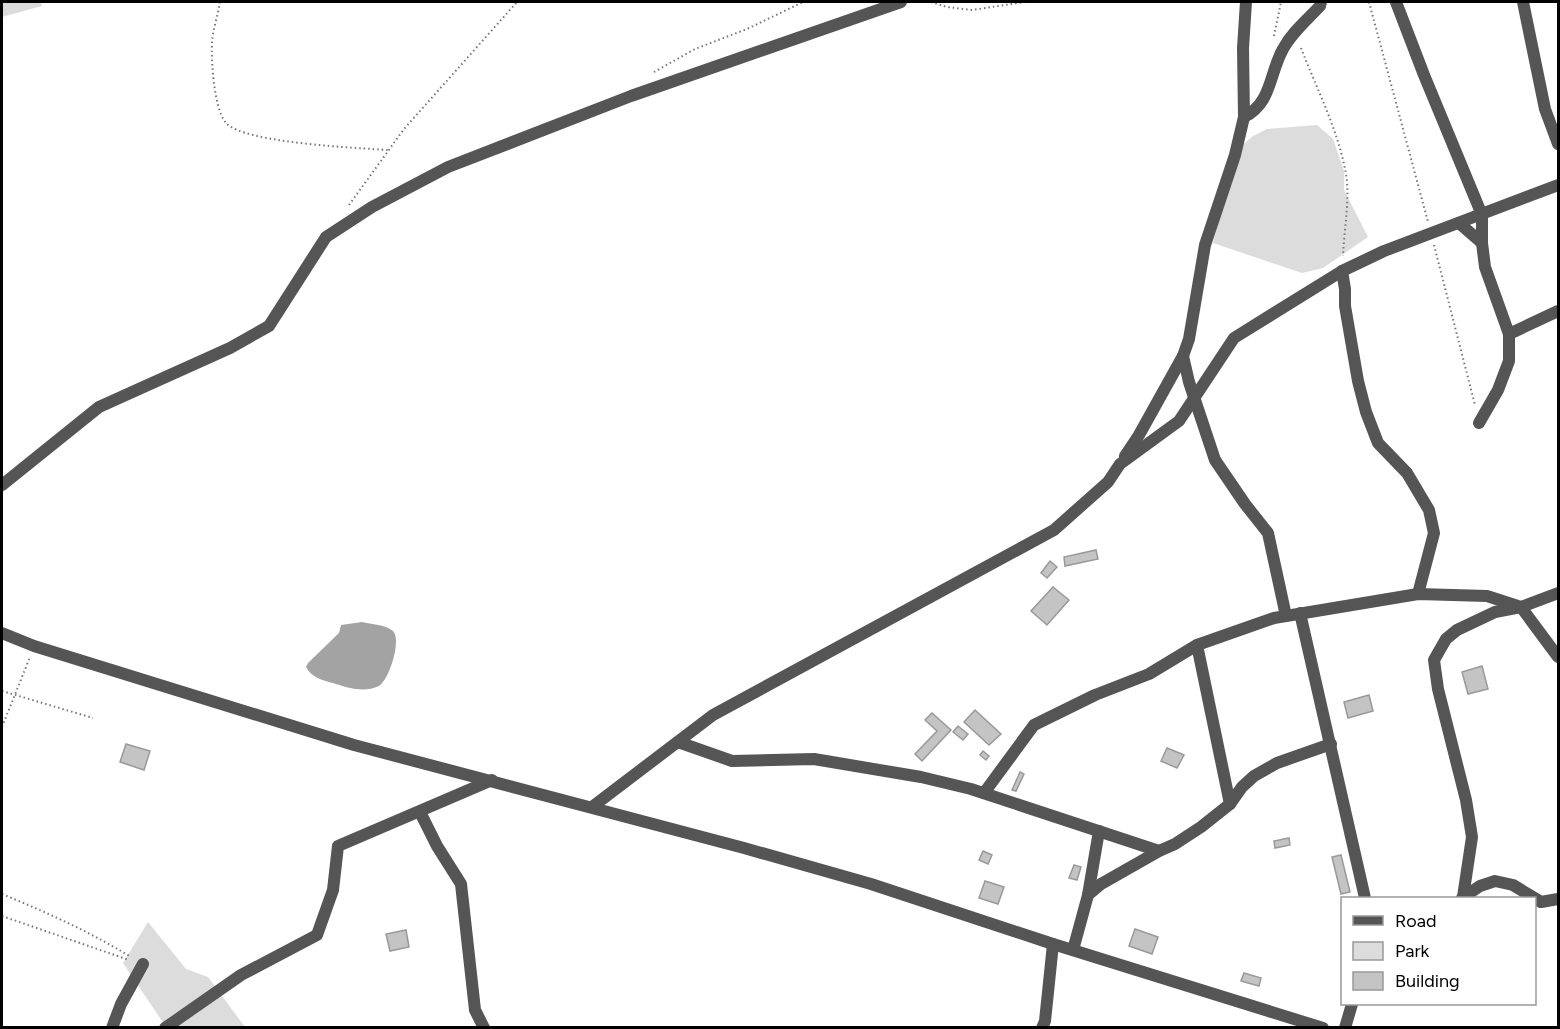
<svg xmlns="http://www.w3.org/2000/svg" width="1560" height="1029" font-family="Figtree,sans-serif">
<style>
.green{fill:#dcdcdc}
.water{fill:#a3a3a3}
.building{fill:#c4c4c4;stroke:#999;stroke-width:1.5}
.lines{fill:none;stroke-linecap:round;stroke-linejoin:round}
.path{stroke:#777;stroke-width:2;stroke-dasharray:1.5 3;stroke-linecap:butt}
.minor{stroke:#555;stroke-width:12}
</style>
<rect width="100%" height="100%" fill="#fff"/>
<!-- green -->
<g class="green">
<polygon points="2,2 41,2 42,6 2,17"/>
<polygon points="1317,125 1333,139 1344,171 1344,190 1368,237 1323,268 1302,273 1213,243 1238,149 1253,136 1267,129"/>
<polygon points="148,922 186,969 208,977 245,1027 166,1027 123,963"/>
</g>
<!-- water -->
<path class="water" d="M362,622C371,624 386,625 393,631C402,640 389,680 379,686C364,693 348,688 333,683C322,680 312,678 306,667L308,663L339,633L341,625Z"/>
<!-- building -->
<g class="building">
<polygon points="1096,550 1098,559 1065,566 1064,557"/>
<polygon points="1050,561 1057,567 1047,578 1041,573"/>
<polygon points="1053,587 1069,600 1047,625 1031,611"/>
<polygon points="1482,666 1488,689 1468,694 1462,672"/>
<polygon points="1369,695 1373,711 1348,718 1344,702"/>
<polygon points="975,710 1001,734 989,745 964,722"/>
<polygon points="932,713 951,730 922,761 915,754 937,731 925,720"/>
<polygon points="958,726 968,734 963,740 953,732"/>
<polygon points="126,744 150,751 144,770 120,762"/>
<polygon points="1167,748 1184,755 1177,768 1161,761"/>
<polygon points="983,751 989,756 986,760 980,755"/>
<polygon points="1020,772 1024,774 1016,791 1012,790"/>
<polygon points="1289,838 1290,845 1275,848 1274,841"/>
<polygon points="983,851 992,855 988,864 979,860"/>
<polygon points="1341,855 1350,892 1341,894 1332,857"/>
<polygon points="1074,865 1081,867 1077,880 1069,878"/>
<polygon points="985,881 1004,887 998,904 979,898"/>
<polygon points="1135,929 1158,937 1152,954 1129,946"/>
<polygon points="406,930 409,947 390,951 386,934"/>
<polygon points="1244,973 1261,978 1259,986 1241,981"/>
</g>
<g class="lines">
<!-- path -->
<g class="path">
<path d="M220,2C218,15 213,29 212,42C211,61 214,109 226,123C243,143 359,148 388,150"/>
<polyline points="931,2 947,7 972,10 1025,2"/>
<polyline points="1369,2 1428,222"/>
<polyline points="1274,36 1281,2"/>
<path d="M1301,48C1316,87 1337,128 1345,169C1351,195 1344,229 1343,256"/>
<polyline points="654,72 695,49 747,29 803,2"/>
<polyline points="349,205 404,129 517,2"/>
<polyline points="1434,245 1475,405"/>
<polyline points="2,691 93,718"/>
<polyline points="2,727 30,657"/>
<path d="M2,894C46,912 90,932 131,957"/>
<polyline points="2,916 129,960"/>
</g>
<!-- minor -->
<g class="minor">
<polyline points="1396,2 1424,75 1482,215 1482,243 1485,267 1509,334 1509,361 1498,390 1479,423"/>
<polyline points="1523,2 1545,109 1558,144"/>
<path d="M1244,117C1272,103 1269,74 1283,49C1292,32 1307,20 1320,6L1321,2"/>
<polyline points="1459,223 1482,243"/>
<polyline points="1342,271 1345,289 1345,306 1358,381 1366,412 1378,443 1407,473 1429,510 1434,533 1418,594"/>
<polyline points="1509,334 1558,311"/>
<polyline points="1183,356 1189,382 1215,460 1245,504 1268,533 1286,616"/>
<polyline points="1125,456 1139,435 1183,356 1189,339 1205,245 1235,155 1244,117 1243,48 1246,2"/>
<polyline points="2,485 99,407 230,348 269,326 326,237 372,207 448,167 631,96 901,2"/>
<polyline points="1300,613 1365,898"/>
<polyline points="2,633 34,646 354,745 744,848 871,884 1053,944 1323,1028"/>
<polyline points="1197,645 1230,804"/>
<polyline points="678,742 732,761 814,759 921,777 971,789 1159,851"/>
<polyline points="984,793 1034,725 1095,695 1149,674 1197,645 1274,618 1418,594 1487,596 1521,607 1558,657"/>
<polyline points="592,807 713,715 1054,530 1108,482 1120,464 1179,421 1234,338 1342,271 1384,251 1558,185"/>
<polyline points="420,812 437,846 461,884 475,1010 484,1028"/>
<polyline points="1088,895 1099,831"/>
<polyline points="1463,897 1472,837 1466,800 1438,689 1434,660 1446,639 1457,630 1495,612 1521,607 1558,593"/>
<polyline points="1462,898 1480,886 1495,881 1513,885 1541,902 1558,899"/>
<polyline points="1073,950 1088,895 1101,884 1159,851 1175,844 1201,827 1230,804 1242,787 1254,776 1277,763 1331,744"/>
<polyline points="112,1028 121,1004 143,964"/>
<polyline points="165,1028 241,975 317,935 333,890 338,846 492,780"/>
<polyline points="1042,1028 1045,1021 1053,944"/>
<polyline points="1345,1028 1352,1004"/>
</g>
</g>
<!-- border -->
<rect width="1560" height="1029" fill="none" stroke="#000000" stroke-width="6"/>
<!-- legend -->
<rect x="1341" y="897" width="195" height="108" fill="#ffffff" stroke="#999999" stroke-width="1.5"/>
<rect x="1353" y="916" width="30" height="9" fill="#555555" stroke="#999999" stroke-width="1.5"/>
<text x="1395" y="927" font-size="18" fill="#000000">Road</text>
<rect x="1353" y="942" width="30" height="18" fill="#dcdcdc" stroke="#999999" stroke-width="1.5"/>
<text x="1395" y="957" font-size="18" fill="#000000">Park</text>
<rect x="1353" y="972" width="30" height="18" fill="#c4c4c4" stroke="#999999" stroke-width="1.5"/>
<text x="1395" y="987" font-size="18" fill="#000000">Building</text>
</svg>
